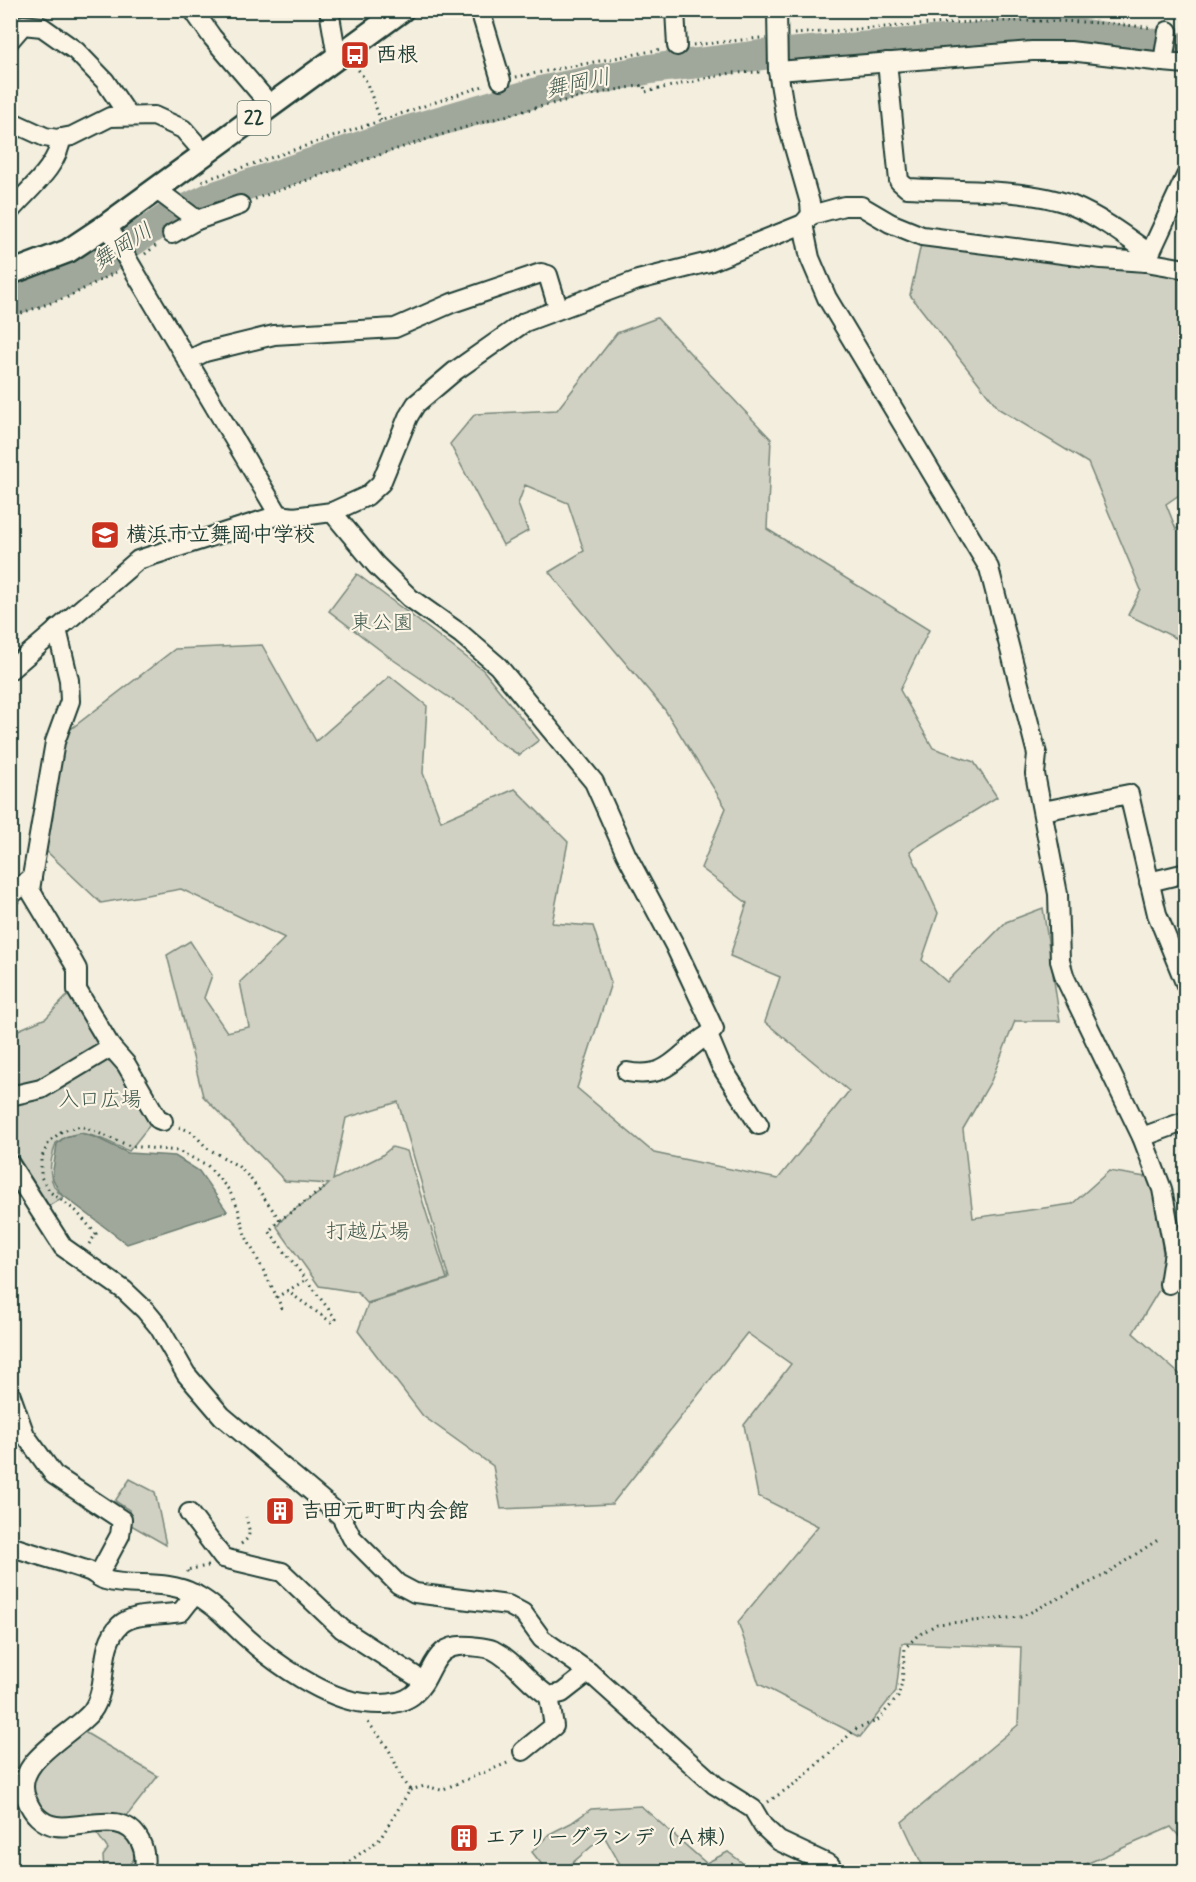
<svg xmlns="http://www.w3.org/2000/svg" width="1196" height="1882" font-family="Mynerve,'Klee One',sans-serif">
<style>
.green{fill:#d0d1c2;stroke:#78877b;stroke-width:1.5}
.water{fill:#a0a89b;stroke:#6c7d72;stroke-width:1.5}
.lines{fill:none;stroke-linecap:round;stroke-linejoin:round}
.river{stroke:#a0a89b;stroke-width:30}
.minor-casing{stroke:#1f3d34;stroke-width:22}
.major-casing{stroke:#1f3d34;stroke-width:27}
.path{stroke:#1f3d34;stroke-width:3;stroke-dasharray:1.5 4.5;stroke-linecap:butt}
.minor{stroke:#fcf5e5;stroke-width:18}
.major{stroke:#fcf5e5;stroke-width:22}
.labels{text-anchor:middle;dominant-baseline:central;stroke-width:4.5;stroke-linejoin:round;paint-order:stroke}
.shield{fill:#fcf5e5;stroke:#617469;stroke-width:1.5}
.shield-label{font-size:20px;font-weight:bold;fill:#1f3d34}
.poi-label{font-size:21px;font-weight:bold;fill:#1f3d34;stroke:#fcf5e5;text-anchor:start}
.park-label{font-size:21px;fill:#425b50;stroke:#fcf5e5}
.water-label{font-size:22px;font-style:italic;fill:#465d53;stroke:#fcf5e5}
</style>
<rect width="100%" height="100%" fill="#f3eede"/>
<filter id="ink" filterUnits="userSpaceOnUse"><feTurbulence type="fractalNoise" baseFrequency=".0167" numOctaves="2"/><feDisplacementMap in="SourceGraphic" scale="12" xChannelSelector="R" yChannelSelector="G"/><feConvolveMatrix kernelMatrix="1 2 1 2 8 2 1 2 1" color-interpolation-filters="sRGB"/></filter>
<g filter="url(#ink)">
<!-- green -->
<g class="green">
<polygon points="921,244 1147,268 1185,281 1185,497 1182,493 1166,504 1176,529 1185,525 1185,692 1180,640 1128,615 1141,590 1088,463 999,409 910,295"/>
<path d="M657,318L771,439L767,529L929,630L900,690L933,748L974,762L997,797L910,851L938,913L922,960L947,982L1006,922L1043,908L1060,1021H1015L991,1081L963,1129L973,1218L1072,1204L1109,1171L1151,1178L1167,1277L1133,1333L1185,1379V1843L1171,1827L1070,1871H925L902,1822L1018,1725L1021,1647L902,1643L896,1691L860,1737L759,1684L738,1622L818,1526L758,1496L744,1425L791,1364L747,1333L612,1504L501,1509L493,1466L423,1416L358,1331L368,1304L449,1279L398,1102L346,1118L333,1180L381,1156L392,1147L407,1151L447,1279L367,1303L357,1292L319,1286L277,1227C286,1209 314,1201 329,1184L285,1181L203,1096L167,955L190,941L212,975L204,998L227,1032L249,1027L240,982L285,938L181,889L101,903L43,848L67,732L175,649L262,645L316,741L390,676L427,706L423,773L441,821L515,789L568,842L552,923L593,926L611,983L577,1088L654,1153L778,1179L849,1091L765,1022L780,977L730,956L747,903L701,868L726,808L665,710L549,572L584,551L568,503L525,485L518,504L528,531L503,545L450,444L475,414L557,410L617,333Z"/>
<polygon points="357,574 483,670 539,740 519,755 494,739 472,713 392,659 329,611"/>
<polygon points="74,993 104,1047 33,1087 11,1090 11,1033 46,1018 66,997"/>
<path d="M109,1053L153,1121L129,1151C104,1141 81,1123 56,1143C49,1163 46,1183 63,1197L49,1206L11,1146V1101Z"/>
<polygon points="130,1479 155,1492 166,1545 131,1525 129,1510 115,1501"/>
<path d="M81,1730L158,1776L126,1817C109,1817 57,1823 44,1813C37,1807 34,1796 30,1788L42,1764Z"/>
<polygon points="641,1806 706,1863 728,1852 753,1871 624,1871 604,1836 564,1870 543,1866 532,1852 549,1834 571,1823 591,1809"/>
<path d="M110,1828L132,1839C138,1856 136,1860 122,1871L104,1870L103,1856L108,1849L95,1831Z"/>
</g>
<!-- water -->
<polygon class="water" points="81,1133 97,1138 128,1153 175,1156 199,1171 227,1211 127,1244 60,1193 52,1177 57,1144 65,1137"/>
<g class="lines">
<!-- river -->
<polyline class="river" points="10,302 67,281 103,262 165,219 209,198 399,133 545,90 650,69 762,55 1004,35 1077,33 1186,48"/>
<!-- minor casing -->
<g class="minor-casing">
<g id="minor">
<polyline points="193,10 212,37 271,106"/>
<polyline points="329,10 337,57"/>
<polyline points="480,10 501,80"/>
<polyline points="675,10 677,46"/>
<polyline points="777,10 778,71 786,119 810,203 811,215"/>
<polyline points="1168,31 1163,62 1186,64"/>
<polyline points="10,40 23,25 42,27 76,51 105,81 128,115"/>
<path d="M887,62L899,181L907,188C955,191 1027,188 1071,205C1100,217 1124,235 1149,253"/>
<polyline points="778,71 1032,51 1070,51 1163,62"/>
<polyline points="10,121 45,137 57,139 72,136 110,117 154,116 183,129 205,154"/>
<polyline points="157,190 197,220 240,205"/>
<path d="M10,211C28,190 59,166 61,138"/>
<polyline points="803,224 810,258 827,298 989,568 1037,754 1035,774 1058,894 1060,961 1065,978 1142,1137 1162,1189 1174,1252 1169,1284"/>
<polyline points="107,225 279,515"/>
<polyline points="172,234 197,220"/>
<polyline points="1146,262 1186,176"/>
<polyline points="189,360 205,352 274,335 395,328 452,303 541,273 548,275 558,308"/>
<polyline points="332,512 376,565 410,598 461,634 498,666 594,782 626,854 674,944 714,1029 708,1035 721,1066 759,1125"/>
<polyline points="10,670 138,560 279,515 294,517 332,512 367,496 381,483 408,417 416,404 455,371 525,322 638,280 709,262 803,224 811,215 844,206 861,206 890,223 922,236 1101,259 1146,262 1186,269"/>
<polyline points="1043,811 1129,794 1157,914 1186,985"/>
<polyline points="1149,882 1186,873"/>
<polyline points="10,896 32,877 55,742 70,701 69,680 57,629"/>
<polyline points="111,1047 126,1064 158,1119 163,1121"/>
<path d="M627,1072C670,1080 676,1054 708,1035"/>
<polyline points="10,1096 41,1089 111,1047 77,990 77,969 72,960 30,890 32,877"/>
<polyline points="1142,1137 1186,1121"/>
<polyline points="10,1164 63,1247 124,1290 145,1310 159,1327 186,1374 222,1416 341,1516 352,1538 398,1584 415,1593 508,1605 523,1613 542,1639 589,1672 715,1785 753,1809 763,1826 779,1841 830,1865 835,1872"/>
<polyline points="10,1393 25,1435 54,1475 122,1520 120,1535 98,1576"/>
<polyline points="189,1513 223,1558 282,1572 342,1629 423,1681"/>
<path d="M10,1546C36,1555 63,1562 89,1571C94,1573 99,1578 105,1580C134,1588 165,1579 194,1594C215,1604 229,1622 246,1637C274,1663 326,1699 364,1703C380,1705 400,1705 413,1695C436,1676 429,1642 470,1646C477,1647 486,1647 493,1650C515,1661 528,1683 549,1696L562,1693L589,1672"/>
<polyline points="523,1751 554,1726 549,1696"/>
<path d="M143,1872C146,1861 145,1851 140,1841C123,1808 84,1830 56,1826C42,1824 32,1813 27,1800C9,1762 73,1735 92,1711C110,1686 97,1647 120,1625C133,1612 163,1616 181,1612L195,1594"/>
</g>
</g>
<!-- major casing -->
<g class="major-casing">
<polyline id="major" points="10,273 68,251 107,225 402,10"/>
</g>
<!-- path -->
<g class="path">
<path d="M794,34C914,25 1033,13 1153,28"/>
<polyline points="693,45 761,38"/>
<polyline points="355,65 366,81 381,121"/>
<polyline points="516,77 662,49"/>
<polyline points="202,181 486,85"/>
<path d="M255,199C382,153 510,107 644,85L645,92L731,73L761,72"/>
<polyline points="145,254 158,244"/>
<polyline points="10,317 68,297 116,272"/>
<polyline points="179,1127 192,1132 207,1148 238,1166 250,1178 280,1220"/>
<polyline points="89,1244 96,1234 76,1211 50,1192 41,1177 41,1159 49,1142 62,1131 81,1126 130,1146 178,1151 207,1165 229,1190 238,1208 245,1235 277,1297"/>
<polyline points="287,1291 306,1280"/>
<polyline points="282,1309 277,1297 287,1291 331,1322 336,1319 269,1231 280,1220 324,1188"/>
<path d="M241,1544C253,1536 249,1530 246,1517"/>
<polyline points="188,1572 186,1570 208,1566"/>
<polyline points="410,1790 425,1786 441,1790 510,1762"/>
<polyline points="768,1802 800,1780 857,1728 877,1721 898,1697 902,1682 905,1648 917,1636 937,1624 1021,1617 1101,1577 1159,1539"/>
<path d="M335,1872L380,1839L410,1790C401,1780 399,1772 394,1760C387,1744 376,1732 365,1719"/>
</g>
<!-- minor -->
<use href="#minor" class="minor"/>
<!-- major -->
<use href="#major" class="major"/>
</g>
</g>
<!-- icons -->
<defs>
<g id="bus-square" transform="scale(1.5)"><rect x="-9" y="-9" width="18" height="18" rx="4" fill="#c8321e" stroke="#fcf5e5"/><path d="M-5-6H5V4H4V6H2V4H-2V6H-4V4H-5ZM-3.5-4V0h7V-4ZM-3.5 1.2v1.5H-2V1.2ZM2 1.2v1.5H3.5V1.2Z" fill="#fff"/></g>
<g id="school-square" transform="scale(1.5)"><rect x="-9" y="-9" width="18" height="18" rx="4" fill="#c8321e" stroke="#fcf5e5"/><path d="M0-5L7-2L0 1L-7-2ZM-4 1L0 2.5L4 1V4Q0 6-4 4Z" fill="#fff"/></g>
<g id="building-square" transform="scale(1.5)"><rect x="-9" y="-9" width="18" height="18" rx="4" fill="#c8321e" stroke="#fcf5e5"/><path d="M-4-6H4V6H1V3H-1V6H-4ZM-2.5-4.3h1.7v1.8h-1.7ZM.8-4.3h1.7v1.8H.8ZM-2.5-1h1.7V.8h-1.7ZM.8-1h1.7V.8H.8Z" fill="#fff"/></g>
</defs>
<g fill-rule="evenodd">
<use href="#bus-square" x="355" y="55"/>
<use href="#school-square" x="105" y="535"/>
<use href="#building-square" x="280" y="1511"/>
<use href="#building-square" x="464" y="1838"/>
</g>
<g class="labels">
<!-- shield labels -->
<rect class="shield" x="237.5" y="101" width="33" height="34" rx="4.5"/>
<g class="shield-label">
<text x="254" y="118">22</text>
</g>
<!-- poi labels -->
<g class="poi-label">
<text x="376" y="55">西根</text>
<text x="126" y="535">横浜市立舞岡中学校</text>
<text x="301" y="1511">吉田元町町内会館</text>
<text x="485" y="1838">エアリーグランデ（Ａ棟）</text>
</g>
<!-- park labels -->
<g class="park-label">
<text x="382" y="623">東公園</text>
<text x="100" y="1100">入口広場</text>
<text x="368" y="1232">打越広場</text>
</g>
<!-- water labels -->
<g class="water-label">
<text transform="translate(578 84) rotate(-12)">舞岡川</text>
<text transform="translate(123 247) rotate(-33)">舞岡川</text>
</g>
</g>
<!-- margin -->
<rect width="1196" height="1882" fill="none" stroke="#fcf5e5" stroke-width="36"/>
<rect x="18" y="18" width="1160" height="1846" fill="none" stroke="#1f3d34" stroke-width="2" filter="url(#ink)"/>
</svg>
